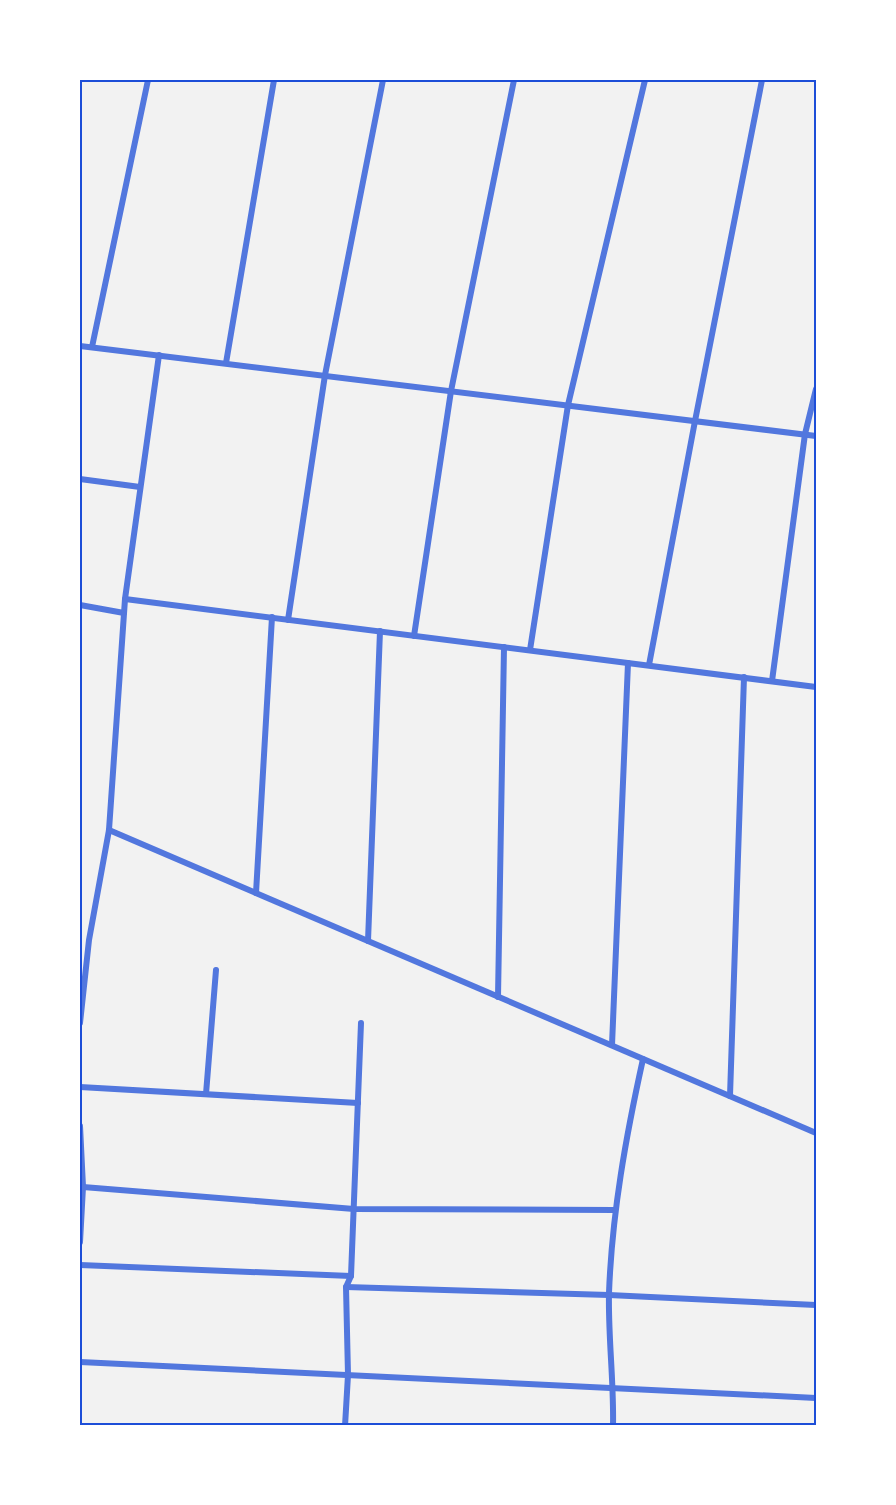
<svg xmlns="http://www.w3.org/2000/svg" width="896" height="1505" font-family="'Noto Serif',serif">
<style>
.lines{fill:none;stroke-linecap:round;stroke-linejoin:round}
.minor{stroke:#5277de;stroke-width:6}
.neatline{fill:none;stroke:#1d4ed8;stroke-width:2}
</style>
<rect width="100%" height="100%" fill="#f2f2f2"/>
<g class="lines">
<!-- minor -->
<g class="minor">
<polyline points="80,346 816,436"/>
<polyline points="92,347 148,80"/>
<polyline points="226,363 274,80"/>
<polyline points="80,479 140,487"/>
<polyline points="125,599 816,687"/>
<polyline points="80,605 124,613"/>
<polyline points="288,620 325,375 383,80"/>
<polyline points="414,636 451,391 514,80"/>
<polyline points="530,650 568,405 645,80"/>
<polyline points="649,665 695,421 762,80"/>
<polyline points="772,681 805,434 816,389"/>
<polyline points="109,830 816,1133"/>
<polyline points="256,893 272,617"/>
<polyline points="368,941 380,631"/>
<polyline points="498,997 504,647"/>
<polyline points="80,1023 89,940 109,830 125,599 159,355"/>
<polyline points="612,1045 628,663"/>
<polyline points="80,1087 358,1103"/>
<polyline points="206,1094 216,970"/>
<polyline points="730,1096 744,677"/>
<polyline points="80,1126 83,1187 80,1242"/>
<polyline points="83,1187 354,1209 614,1210"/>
<polyline points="80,1265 351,1276"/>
<polyline points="346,1287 609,1295 816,1305"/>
<polyline points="80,1362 816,1398"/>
<polyline points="345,1426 348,1375 346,1287 351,1276 361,1023"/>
<path d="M613,1426C614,1381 608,1337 609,1293C612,1213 626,1136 643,1059"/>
</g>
</g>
<!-- border -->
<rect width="896" height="1505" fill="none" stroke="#ffffff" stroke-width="162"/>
<rect x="81" y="81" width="734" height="1343" class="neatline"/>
</svg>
